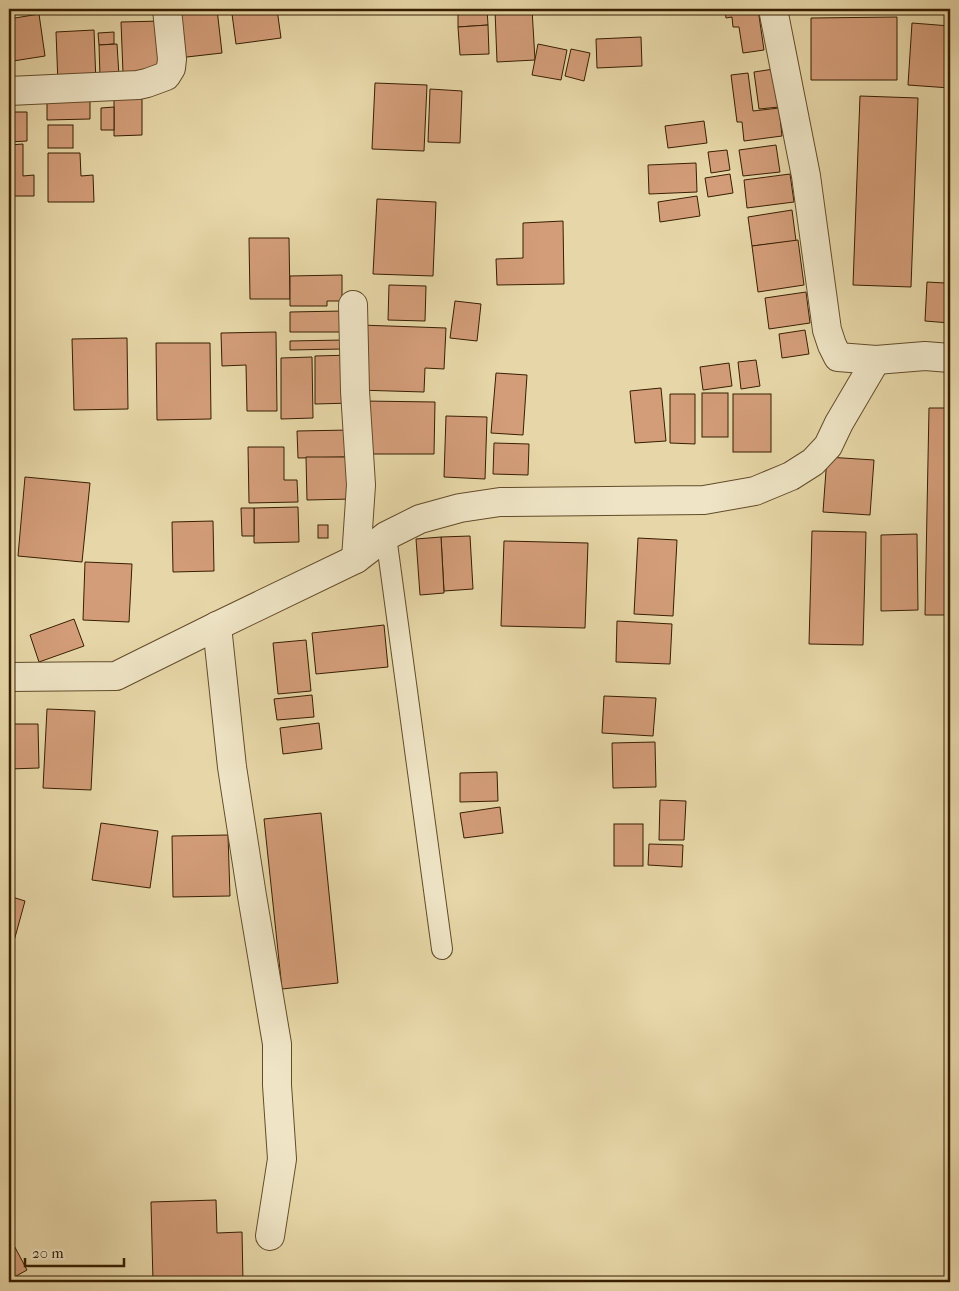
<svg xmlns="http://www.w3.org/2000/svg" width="959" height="1291" font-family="'IM FELL French Canon',serif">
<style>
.building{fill:#d39d79;stroke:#371e00}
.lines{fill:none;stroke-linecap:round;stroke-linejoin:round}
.service-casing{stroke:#634c2a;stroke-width:22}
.minor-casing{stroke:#634c2a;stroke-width:30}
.service{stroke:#efe5c6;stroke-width:20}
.minor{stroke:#efe5c6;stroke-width:28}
</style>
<rect width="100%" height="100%" fill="#e7d7a8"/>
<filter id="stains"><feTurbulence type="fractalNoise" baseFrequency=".004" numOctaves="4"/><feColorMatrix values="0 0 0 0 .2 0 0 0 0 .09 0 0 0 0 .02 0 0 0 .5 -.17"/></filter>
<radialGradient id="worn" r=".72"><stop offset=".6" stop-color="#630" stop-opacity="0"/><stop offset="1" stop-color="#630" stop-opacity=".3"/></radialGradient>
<!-- building -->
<g class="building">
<polygon points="172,9 217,9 222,53 178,58"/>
<polygon points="239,9 277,9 281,38 236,44 232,14 239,13"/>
<polygon points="412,9 441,9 442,12 412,14"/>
<polygon points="458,9 487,9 488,25 458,27"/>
<polygon points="532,9 535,60 497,62 495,10"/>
<polygon points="736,9 758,9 764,50 743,53 739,27 733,27 732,17 726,18 725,10"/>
<polygon points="39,14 45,56 13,61 9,30 9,19"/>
<polygon points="897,17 897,80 811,80 811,18"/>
<polygon points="162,21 164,71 123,73 121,22"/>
<polygon points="912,23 950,26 950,88 908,85"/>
<polygon points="488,25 489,54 460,55 458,27"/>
<polygon points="94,30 96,83 58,84 56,32"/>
<polygon points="114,32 114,44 99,45 98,33"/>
<polygon points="641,37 642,66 597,68 596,39"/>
<polygon points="117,44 119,76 100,77 99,45"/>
<polygon points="538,44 567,50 561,80 532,75"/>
<polygon points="571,49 590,53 584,81 565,76"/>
<polygon points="774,69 779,107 759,109 754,72"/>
<polygon points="748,73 753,111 779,108 782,136 744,141 742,122 737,122 731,75"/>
<polygon points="375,83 427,85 424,151 372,149"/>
<polygon points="430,89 462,91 460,143 428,142"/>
<polygon points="47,90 90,90 90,119 47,120"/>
<polygon points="860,96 918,98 911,287 853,285"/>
<polygon points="114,98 142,98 142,135 114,136"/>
<polygon points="114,107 114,130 101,130 101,108"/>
<polygon points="9,112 27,112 27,141 9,142"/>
<polygon points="704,121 707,143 668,148 665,126"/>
<rect x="48" y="125" width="25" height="23"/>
<polygon points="23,144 23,176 34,175 34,196 9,196 9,145"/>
<polygon points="776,145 780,172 743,176 739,150"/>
<polygon points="727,150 730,170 711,173 708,152"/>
<polygon points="48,153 80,153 81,176 93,175 94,202 48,202"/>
<polygon points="696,163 697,192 649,194 648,165"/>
<polygon points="730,174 733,193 708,197 705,178"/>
<polygon points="790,174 794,202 747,208 744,180"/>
<polygon points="697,196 700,216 660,222 658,202"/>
<polygon points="377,199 436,202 433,276 373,274"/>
<polygon points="792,210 796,241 752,246 748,217"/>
<polygon points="563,221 564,284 497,285 496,259 523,258 523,223"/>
<polygon points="249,238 289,238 290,299 250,299"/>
<polygon points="798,240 804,285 758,292 752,246"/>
<polygon points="946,273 950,273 950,323 925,321 927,282 945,283"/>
<polygon points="342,275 342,301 327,301 327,306 290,306 290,276"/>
<polygon points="389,285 426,286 425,321 388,320"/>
<polygon points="806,292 810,323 769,329 765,298"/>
<polygon points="455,301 481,304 477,341 450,338"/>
<polygon points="343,311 344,332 290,332 290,312"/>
<polygon points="360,325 446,328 444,369 425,368 424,392 357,390"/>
<polygon points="805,330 809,354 782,358 779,334"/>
<polygon points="276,332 277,411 247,411 246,365 222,366 221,333"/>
<polygon points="127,338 128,409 74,410 72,339"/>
<polygon points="343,340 343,349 290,350 290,341"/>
<polygon points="156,343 210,343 211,419 157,420"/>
<polygon points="353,355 353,403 315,404 315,356"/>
<polygon points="312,357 313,418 281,419 281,358"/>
<polygon points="756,360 760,386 741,389 738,362"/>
<polygon points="729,363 732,386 703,390 700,367"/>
<polygon points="496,373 527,375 523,435 491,433"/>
<polygon points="661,388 666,441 635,443 630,391"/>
<rect x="702" y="393" width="26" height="44"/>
<polygon points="670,394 695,394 695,444 670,443"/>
<rect x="733" y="394" width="38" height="58"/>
<polygon points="364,401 435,402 434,454 363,454"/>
<polygon points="929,408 950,408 950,615 925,615"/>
<polygon points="446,416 487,417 485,479 444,477"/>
<polygon points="350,430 350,457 298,458 297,431"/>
<polygon points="494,443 529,444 528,475 493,474"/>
<polygon points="248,447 284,447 284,480 297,480 298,502 249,503"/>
<polygon points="306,457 351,457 352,499 307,500"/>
<polygon points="827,457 874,460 870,515 823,512"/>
<polygon points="25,477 90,483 82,562 18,556"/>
<polygon points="298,507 299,542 254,543 254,508"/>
<polygon points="241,508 254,508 254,536 242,536"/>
<polygon points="213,521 214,571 173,572 172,522"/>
<rect x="318" y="525" width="10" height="13"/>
<polygon points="812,531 866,532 863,645 809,644"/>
<polygon points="917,534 918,610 881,611 881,535"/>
<polygon points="470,536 473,589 444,591 441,537"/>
<polygon points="441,537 444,593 420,595 416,539"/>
<polygon points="638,538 677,540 673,616 634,614"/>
<polygon points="504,541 588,543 585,628 501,626"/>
<polygon points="85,562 132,564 129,622 83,620"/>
<polygon points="74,619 84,646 39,662 30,635"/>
<polygon points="617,621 672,624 670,664 616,662"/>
<polygon points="384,625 388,667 316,674 312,633"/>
<polygon points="306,640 311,691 278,694 273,643"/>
<polygon points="312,695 314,717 277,720 274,699"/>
<polygon points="604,696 656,698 653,736 602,733"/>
<polygon points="47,709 95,711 91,790 43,788"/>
<polygon points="319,723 322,749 283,754 280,728"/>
<polygon points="9,724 38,724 39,768 9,769"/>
<polygon points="655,742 656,787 613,788 612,743"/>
<polygon points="497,772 498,801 460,802 460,773"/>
<polygon points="9,776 14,776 12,828 9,827"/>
<polygon points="660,800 686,801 684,840 659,840"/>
<polygon points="500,807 503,833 464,838 460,813"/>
<polygon points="321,813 338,983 282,989 264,819"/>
<polygon points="101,823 158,831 150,888 92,880"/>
<rect x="614" y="824" width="29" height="42"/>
<polygon points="228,835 230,896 173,897 172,836"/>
<polygon points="649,844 683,845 682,867 648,865"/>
<polygon points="9,896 25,901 14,941 9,940"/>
<polygon points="216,1200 217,1233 242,1232 243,1282 153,1282 151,1202"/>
<polygon points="9,1236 27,1270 9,1280"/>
</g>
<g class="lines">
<!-- service casing -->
<g class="service-casing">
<polyline id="service" points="386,536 442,949"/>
</g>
<!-- minor casing -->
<g class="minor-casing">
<g id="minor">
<polyline points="773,9 806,176 827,330 832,345 838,357 876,360 925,356 950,358"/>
<polyline points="9,91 138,85 147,83 166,76 171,68 172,59 167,9"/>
<polyline points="353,305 355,391 361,485 356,559"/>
<polyline points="217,626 232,767 252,896 277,1044 277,1085 282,1159 270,1236"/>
<polyline points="9,677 116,676 217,626 356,559 386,536 420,519 460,508 500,502 704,500 755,491 791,476 813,462 828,446 839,423 876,360"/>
</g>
</g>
<!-- service -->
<use href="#service" class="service"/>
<!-- minor -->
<use href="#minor" class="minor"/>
</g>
<!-- margin -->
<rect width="959" height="1291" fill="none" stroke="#e7d7a8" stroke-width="30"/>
<rect x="10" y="10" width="939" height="1271" fill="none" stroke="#371e00" stroke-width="2.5"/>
<rect x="15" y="15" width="929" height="1261" fill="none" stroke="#371e00"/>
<!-- scale -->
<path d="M25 1258v8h99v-8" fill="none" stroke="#371e00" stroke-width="2.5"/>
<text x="32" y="1258" font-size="15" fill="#371e00" stroke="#efe5c6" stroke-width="4" paint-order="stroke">20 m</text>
<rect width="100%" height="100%" filter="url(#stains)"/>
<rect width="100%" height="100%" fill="url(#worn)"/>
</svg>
